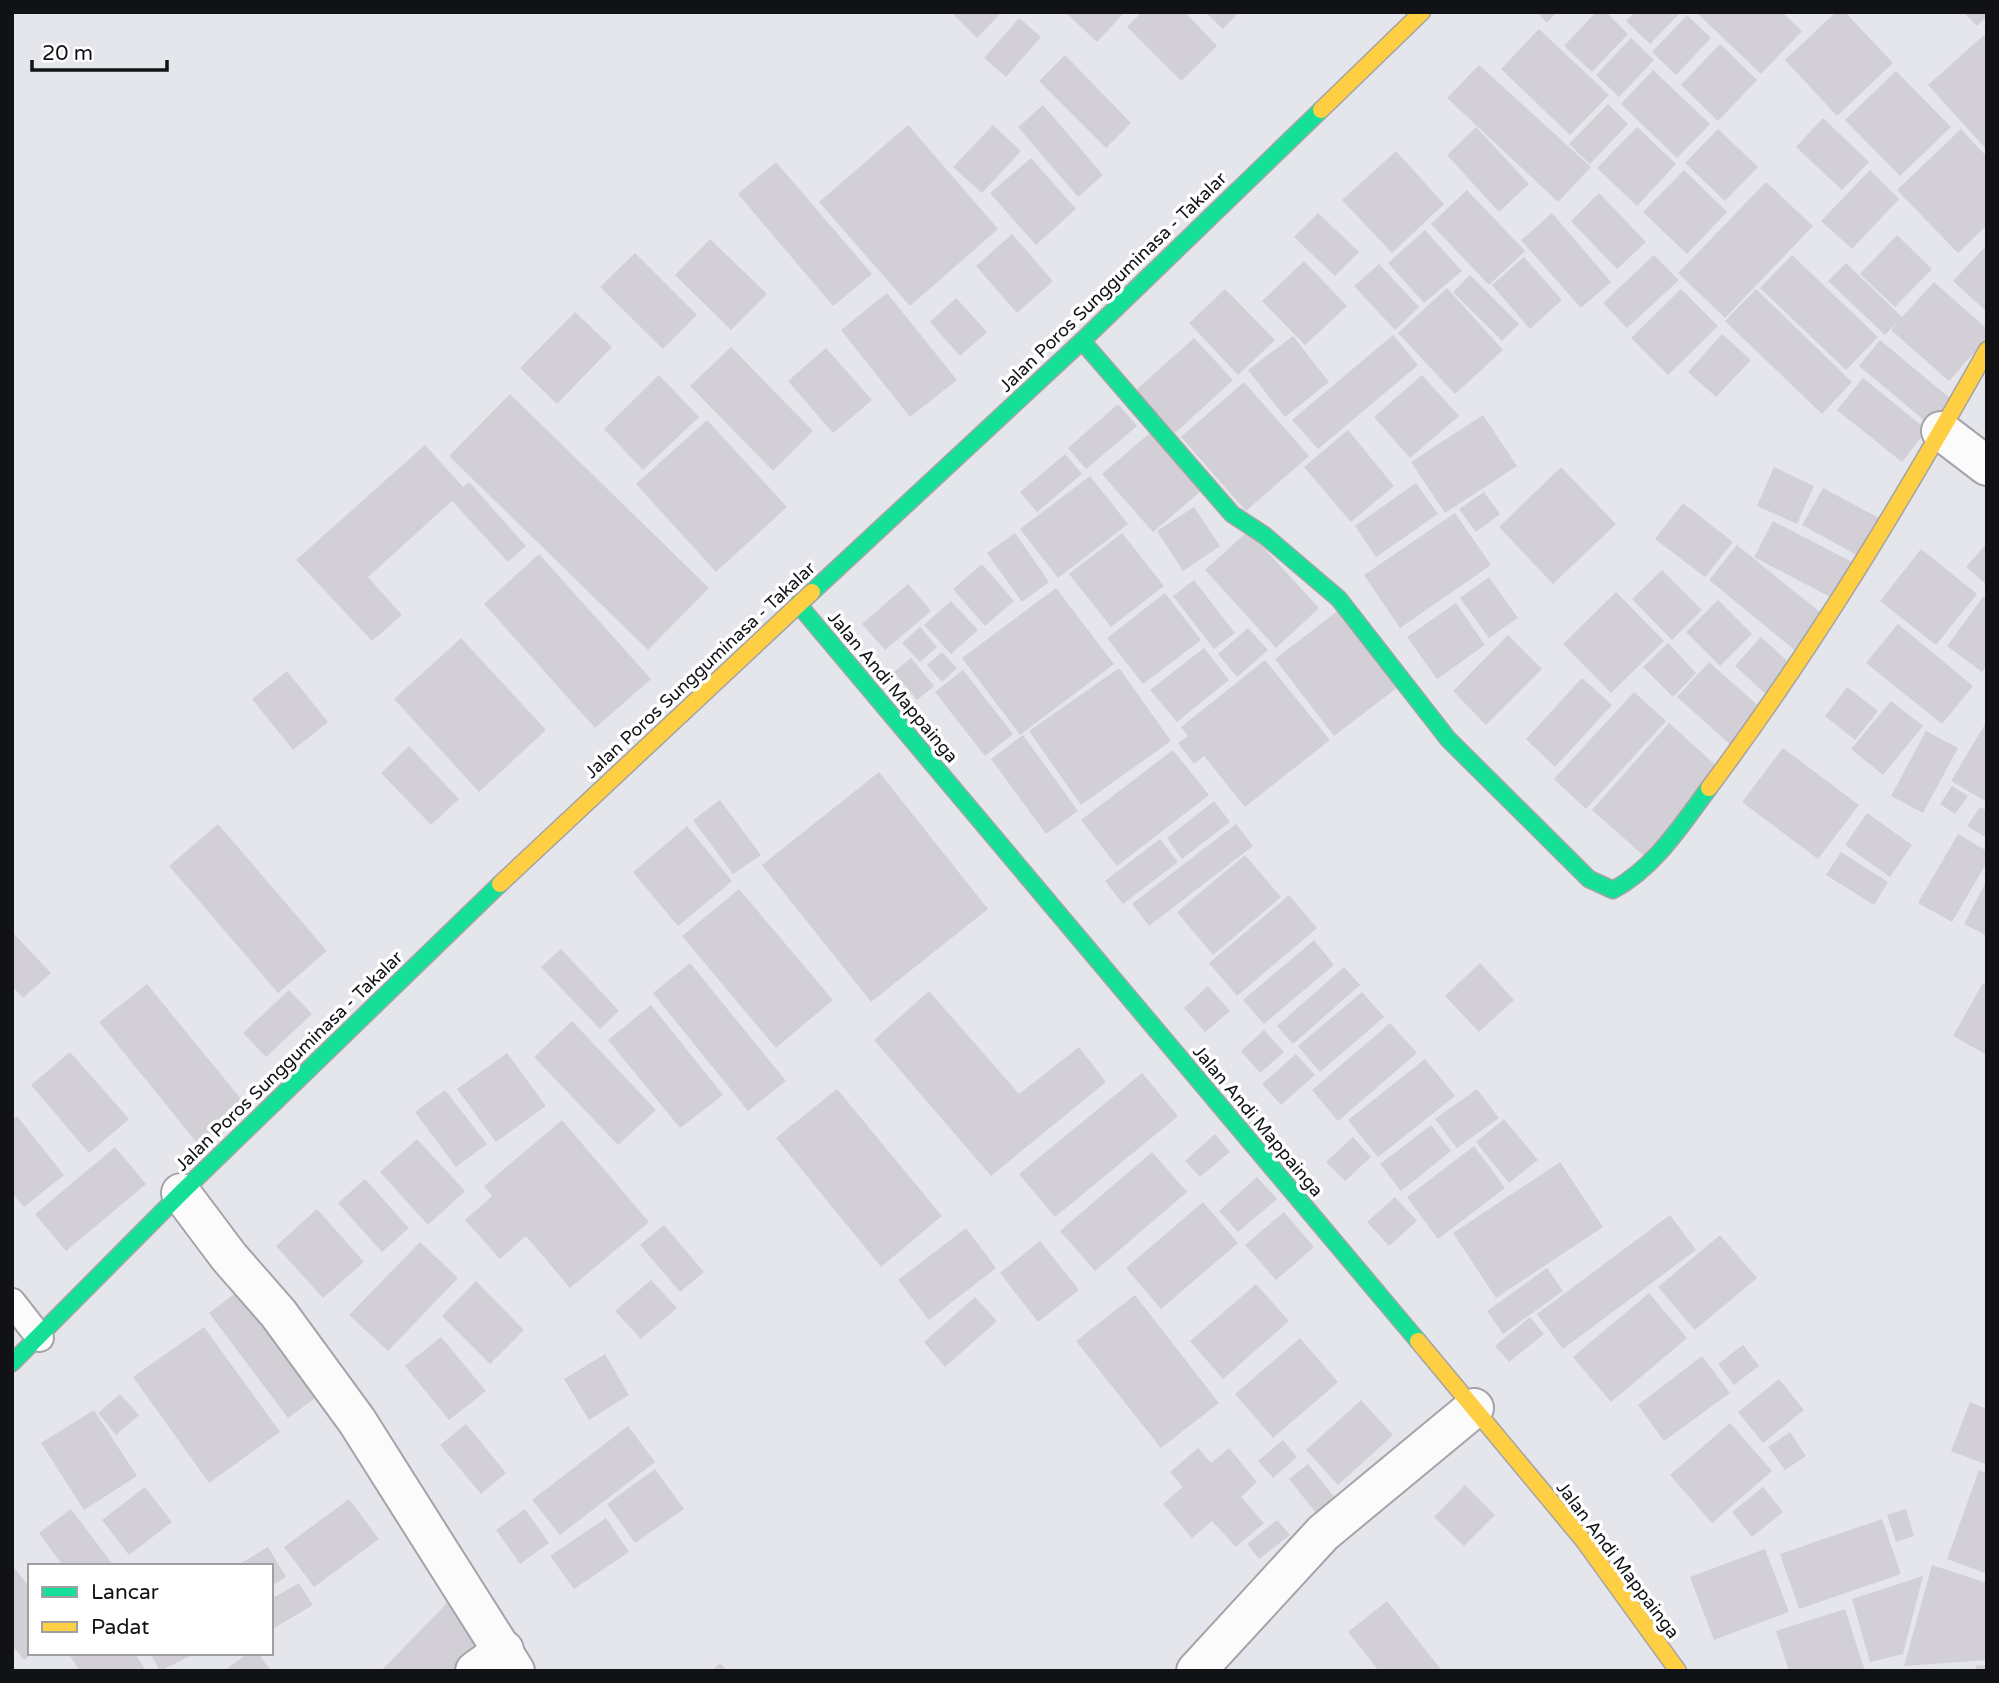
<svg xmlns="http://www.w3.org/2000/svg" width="1999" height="1683" font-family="'Varela Round',sans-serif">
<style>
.building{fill:#d3cfd7}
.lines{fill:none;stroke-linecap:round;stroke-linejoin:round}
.lane-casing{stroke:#a3a3a8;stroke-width:30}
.street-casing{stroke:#a3a3a8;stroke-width:42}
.fast-casing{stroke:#a3a3a8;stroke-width:19}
.slow-casing{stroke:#a3a3a8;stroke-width:19}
.lane{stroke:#fbfbfc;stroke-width:26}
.street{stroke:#fbfbfc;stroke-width:38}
.fast{stroke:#16e098;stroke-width:16}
.slow{stroke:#ffcf43;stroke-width:16}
.labels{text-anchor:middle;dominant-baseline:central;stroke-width:7;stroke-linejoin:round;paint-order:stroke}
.street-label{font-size:18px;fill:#111216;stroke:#fff}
</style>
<rect width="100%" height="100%" fill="#e5e6ec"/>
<!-- building -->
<g class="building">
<polygon points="951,12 1002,12 977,38"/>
<polygon points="1065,12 1125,12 1097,42"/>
<polygon points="1142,12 1185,12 1217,46 1181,81 1127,27"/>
<polygon points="1205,12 1239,12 1223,29"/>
<polygon points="1537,12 1557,12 1547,23"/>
<polygon points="1596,12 1606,12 1628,34 1592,72 1564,46"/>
<polygon points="1635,12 1681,12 1650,44 1626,21"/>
<polygon points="1696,12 1782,12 1802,31 1761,74"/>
<polygon points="1836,12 1845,12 1893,63 1837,116 1785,60"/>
<polygon points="1963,12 1987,12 1987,16 1977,26"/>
<polygon points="1687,15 1711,38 1676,75 1652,52"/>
<polygon points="1019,18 1041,37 1006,77 984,58"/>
<polygon points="1539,29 1609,95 1570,135 1501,69"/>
<polygon points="1984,35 1987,39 1987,150 1928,85"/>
<polygon points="1631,38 1654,60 1619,97 1596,75"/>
<polygon points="1720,44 1757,80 1718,121 1681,85"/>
<polygon points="1065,55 1131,123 1106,148 1039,81"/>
<polygon points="1479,65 1591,167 1558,202 1447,98"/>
<polygon points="1653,70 1710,124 1677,158 1621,104"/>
<polygon points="1896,71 1951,127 1900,176 1845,120"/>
<polygon points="1608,104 1628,124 1590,164 1569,144"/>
<polygon points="1043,105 1103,175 1078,197 1018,127"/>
<polygon points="1823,118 1869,162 1842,190 1796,147"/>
<polygon points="908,125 998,229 910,306 819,202"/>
<polygon points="993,125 1021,151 982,193 953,167"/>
<polygon points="1476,127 1529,184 1499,212 1447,155"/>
<polygon points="1637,127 1676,164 1637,206 1597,168"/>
<polygon points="1718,129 1758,167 1725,201 1685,163"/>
<polygon points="1961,129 1987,157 1987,225 1958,253 1897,190"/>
<polygon points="1396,151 1444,204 1392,253 1342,200"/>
<polygon points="1031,158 1076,209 1036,245 990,193"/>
<polygon points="776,162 872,274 833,306 738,194"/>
<polygon points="1684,170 1727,212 1687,254 1643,212"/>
<polygon points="1870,170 1899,199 1852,249 1821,221"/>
<polygon points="1766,182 1813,226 1725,318 1678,273"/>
<polygon points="1467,190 1525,251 1489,285 1431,224"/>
<polygon points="1599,193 1646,242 1617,269 1571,221"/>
<polygon points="1318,213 1359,252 1335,276 1294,237"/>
<polygon points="1552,213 1611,282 1581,308 1521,240"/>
<polygon points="1425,230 1462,271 1424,303 1388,263"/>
<polygon points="1012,234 1053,281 1017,313 976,266"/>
<polygon points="1897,235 1932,269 1895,307 1860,274"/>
<polygon points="710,239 767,294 731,330 675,275"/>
<polygon points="1987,245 1987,312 1953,281"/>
<polygon points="635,253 697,315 663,349 600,287"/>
<polygon points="1654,255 1679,280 1627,328 1603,303"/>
<polygon points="1792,255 1878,337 1846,370 1760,288"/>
<polygon points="1524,257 1562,300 1530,329 1492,285"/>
<polygon points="1304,261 1347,306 1305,345 1262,301"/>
<polygon points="1846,263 1902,317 1934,282 1987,329 1987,338 1949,381 1891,330 1900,319 1885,335 1828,281"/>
<polygon points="1379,264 1419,307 1395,330 1354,286"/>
<polygon points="1470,275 1519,324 1502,341 1453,292"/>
<polygon points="1447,288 1503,350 1455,394 1398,333"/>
<polygon points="1225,289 1275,340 1238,375 1189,323"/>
<polygon points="1681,289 1718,326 1668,375 1631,338"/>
<polygon points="1756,289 1852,382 1822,414 1725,321"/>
<polygon points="887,293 957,380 910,417 841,330"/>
<polygon points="956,298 987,332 960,356 930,322"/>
<polygon points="575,312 612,347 557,404 520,368"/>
<polygon points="1722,334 1751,360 1716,397 1688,372"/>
<polygon points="1393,335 1418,365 1318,449 1292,420"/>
<polygon points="1293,336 1329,382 1285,417 1248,370"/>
<polygon points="1194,338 1233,380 1175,433 1136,390"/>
<polygon points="1880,340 1952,400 1930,425 1859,366"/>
<polygon points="731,347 813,431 773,471 690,386"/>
<polygon points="826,348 872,400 833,433 788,381"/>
<polygon points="659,375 699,417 643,470 604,429"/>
<polygon points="1422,375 1459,416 1410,458 1374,417"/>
<polygon points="1863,378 1927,430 1902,462 1837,410"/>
<polygon points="1244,382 1309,456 1246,511 1181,437"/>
<polygon points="510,394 709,588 648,650 449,456"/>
<polygon points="1118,404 1137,426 1086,469 1068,448"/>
<polygon points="1483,415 1517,466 1445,513 1411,462"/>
<polygon points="707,420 787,507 716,572 636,484"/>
<polygon points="1348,430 1394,486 1351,522 1304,467"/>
<polygon points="1150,433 1201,491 1153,532 1102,474"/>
<polygon points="425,445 463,487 469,482 526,546 508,562 452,501 368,577 402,615 372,641 296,560"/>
<polygon points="1065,454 1082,474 1037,512 1020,492"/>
<polygon points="1561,467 1616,524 1553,584 1499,527"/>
<polygon points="1774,467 1814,486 1797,524 1757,506"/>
<polygon points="1090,476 1128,524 1058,578 1020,529"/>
<polygon points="1416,483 1438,514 1376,557 1355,526"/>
<polygon points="1823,488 1881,519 1860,557 1802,525"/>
<polygon points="1484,492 1500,514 1476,532 1459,509"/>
<polygon points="1683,503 1733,542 1705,577 1655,539"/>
<polygon points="1194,507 1220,546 1183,571 1157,531"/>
<polygon points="1455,513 1491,565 1400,628 1364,575"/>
<polygon points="1773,521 1852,562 1834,599 1754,557"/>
<polygon points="1248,531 1319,608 1276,648 1205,570"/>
<polygon points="1015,533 1049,582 1022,602 987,553"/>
<polygon points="1122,533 1164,586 1111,627 1069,574"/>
<polygon points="1987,543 1987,585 1966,567"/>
<polygon points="1737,545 1826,617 1797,652 1709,580"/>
<polygon points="1921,549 1977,594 1936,645 1880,601"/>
<polygon points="539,554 651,679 595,728 484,604"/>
<polygon points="982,564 1014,601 985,626 953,589"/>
<polygon points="1662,570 1702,610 1672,640 1632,599"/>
<polygon points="1489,577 1518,618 1489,638 1460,598"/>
<polygon points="1194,580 1235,633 1214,649 1173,596"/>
<polygon points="908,584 931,611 885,650 862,624"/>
<polygon points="1056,588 1114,664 1020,735 962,658"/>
<polygon points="1616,592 1664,641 1611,693 1563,644"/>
<polygon points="1165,593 1201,640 1143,684 1107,638"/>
<polygon points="1983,597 1987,600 1987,666 1982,672 1947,646"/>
<polygon points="1718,600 1752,634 1720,666 1686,632"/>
<polygon points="951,601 978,630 951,654 924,625"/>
<polygon points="1456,603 1485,645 1437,679 1407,637"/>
<polygon points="1339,610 1398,687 1334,736 1275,659"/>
<polygon points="1898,624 1973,686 1942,724 1866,663"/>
<polygon points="920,627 937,647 920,662 902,643"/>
<polygon points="1248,628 1268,650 1237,677 1218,654"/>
<polygon points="1508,635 1542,669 1486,725 1453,691"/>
<polygon points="1761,637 1794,667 1768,696 1735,666"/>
<polygon points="461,638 546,730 479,792 394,699"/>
<polygon points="1668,643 1696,673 1673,697 1643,667"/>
<polygon points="1204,648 1229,680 1177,722 1150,690"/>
<polygon points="942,652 957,668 942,682 927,665"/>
<polygon points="911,658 934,686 917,700 894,672"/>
<polygon points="1265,660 1330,740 1245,807 1204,756 1194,764 1178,743 1188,736 1181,727"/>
<polygon points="1709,662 1763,710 1732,746 1677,697"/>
<polygon points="1119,668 1171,741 1081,805 1029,731"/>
<polygon points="963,670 1013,734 985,756 935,692"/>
<polygon points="287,671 328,722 293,750 252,699"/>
<polygon points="1582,678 1612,705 1555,767 1526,739"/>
<polygon points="1847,687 1878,711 1855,740 1825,716"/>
<polygon points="1634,692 1666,721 1586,809 1554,779"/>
<polygon points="1891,701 1923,726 1883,775 1851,749"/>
<polygon points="1987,721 1987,802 1951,781"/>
<polygon points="1669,723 1721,770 1644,856 1592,810"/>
<polygon points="1926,731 1958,748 1923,813 1891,796"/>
<polygon points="1023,735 1078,811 1046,834 991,759"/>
<polygon points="409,746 459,799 431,825 381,773"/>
<polygon points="1783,748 1859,805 1818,859 1742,802"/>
<polygon points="1173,750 1209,795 1117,866 1081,820"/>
<polygon points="879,772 988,909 871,1002 762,865"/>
<polygon points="1952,786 1968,796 1955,814 1940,804"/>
<polygon points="720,800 761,855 733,874 693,820"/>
<polygon points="1214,801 1230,822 1182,859 1167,838"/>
<polygon points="1980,807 1987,811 1987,838 1967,826"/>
<polygon points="1867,813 1912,845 1890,877 1845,845"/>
<polygon points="218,824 327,951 278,993 169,866"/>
<polygon points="1236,824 1253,846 1149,926 1132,904"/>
<polygon points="687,826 732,881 678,926 633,872"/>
<polygon points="1958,834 1987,851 1987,862 1952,922 1918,903"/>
<polygon points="1160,839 1178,862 1123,904 1105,881"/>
<polygon points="1841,852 1888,882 1874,905 1826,875"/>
<polygon points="1245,855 1281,897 1213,955 1177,912"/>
<polygon points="1987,880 1987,936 1964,924"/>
<polygon points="739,889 833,1000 776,1048 682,936"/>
<polygon points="1289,895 1317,928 1237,996 1209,963"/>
<polygon points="12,932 51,973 23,998 12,986"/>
<polygon points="1314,940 1334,965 1264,1024 1243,1000"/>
<polygon points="561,949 619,1011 600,1029 541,967"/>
<polygon points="690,963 786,1081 748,1111 653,993"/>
<polygon points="1480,963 1514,1000 1479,1032 1445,996"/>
<polygon points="1344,967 1360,985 1293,1044 1277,1026"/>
<polygon points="1983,983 1987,985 1987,1055 1953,1036"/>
<polygon points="147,984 250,1110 202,1149 99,1022"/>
<polygon points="1208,986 1230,1011 1205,1032 1184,1008"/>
<polygon points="289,990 312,1014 266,1057 243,1033"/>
<polygon points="929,991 1019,1094 1079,1047 1106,1082 991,1176 874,1040"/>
<polygon points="1362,992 1384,1017 1320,1072 1298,1046"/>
<polygon points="651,1005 723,1095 680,1128 608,1040"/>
<polygon points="572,1021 656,1110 618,1145 534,1057"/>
<polygon points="1390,1023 1417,1053 1338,1121 1312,1090"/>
<polygon points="1264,1030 1284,1052 1260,1073 1241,1051"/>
<polygon points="70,1052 129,1119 89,1153 31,1085"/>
<polygon points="507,1053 546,1106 496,1142 457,1089"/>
<polygon points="1296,1054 1315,1075 1281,1105 1262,1084"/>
<polygon points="1425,1059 1455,1096 1378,1157 1348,1120"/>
<polygon points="1142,1073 1178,1116 1055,1217 1019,1174"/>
<polygon points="837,1089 942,1216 881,1267 776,1138"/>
<polygon points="1477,1089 1499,1118 1457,1148 1435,1119"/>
<polygon points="445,1090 487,1144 456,1167 415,1112"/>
<polygon points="17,1116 64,1175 24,1207 12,1193 12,1120"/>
<polygon points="1504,1119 1538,1160 1509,1183 1476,1142"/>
<polygon points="562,1120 649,1222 570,1288 526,1236 500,1259 465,1220 492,1196 484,1186"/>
<polygon points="1431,1125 1451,1151 1401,1191 1380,1164"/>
<polygon points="1215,1134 1230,1152 1200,1177 1185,1161"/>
<polygon points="1353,1137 1371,1157 1345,1181 1326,1162"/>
<polygon points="417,1139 465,1191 428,1225 380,1172"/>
<polygon points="1474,1146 1505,1188 1438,1239 1407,1197"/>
<polygon points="115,1147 146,1184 66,1251 35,1214"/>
<polygon points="1152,1152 1187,1192 1095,1271 1060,1231"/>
<polygon points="1560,1162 1603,1227 1496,1298 1453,1233"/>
<polygon points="1257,1177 1277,1199 1238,1232 1219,1211"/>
<polygon points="365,1179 409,1228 382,1252 338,1203"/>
<polygon points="1395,1197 1417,1221 1389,1246 1367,1222"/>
<polygon points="1203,1202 1238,1243 1161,1309 1126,1268"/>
<polygon points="317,1209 364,1262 323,1298 276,1246"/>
<polygon points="1284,1212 1314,1247 1276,1280 1245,1245"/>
<polygon points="1670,1215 1696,1250 1563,1349 1537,1314"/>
<polygon points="664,1225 704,1272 680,1292 640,1245"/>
<polygon points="966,1228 996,1268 929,1320 898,1280"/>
<polygon points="1720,1235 1757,1278 1695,1330 1658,1287"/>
<polygon points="1040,1241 1079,1290 1038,1322 1000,1273"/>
<polygon points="420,1242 458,1278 388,1351 349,1315"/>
<polygon points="1547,1268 1563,1291 1503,1334 1487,1311"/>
<polygon points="651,1280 677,1308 641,1339 615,1311"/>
<polygon points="476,1281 524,1330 490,1364 442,1316"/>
<polygon points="249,1283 329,1388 288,1418 209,1313"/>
<polygon points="1256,1284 1289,1321 1223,1379 1190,1341"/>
<polygon points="1649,1293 1687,1338 1611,1402 1573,1357"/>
<polygon points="1135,1295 1219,1403 1161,1448 1076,1341"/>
<polygon points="975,1297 997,1321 945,1367 924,1342"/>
<polygon points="1530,1317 1544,1334 1509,1362 1495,1346"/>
<polygon points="204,1327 280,1432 209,1483 133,1377"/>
<polygon points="441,1337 486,1391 449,1420 405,1366"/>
<polygon points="1300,1338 1338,1382 1273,1438 1235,1394"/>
<polygon points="1743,1345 1759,1366 1734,1385 1718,1364"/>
<polygon points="605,1354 629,1395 589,1420 564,1379"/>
<polygon points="1702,1356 1730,1393 1664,1441 1638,1405"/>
<polygon points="1779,1379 1804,1410 1763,1443 1738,1412"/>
<polygon points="120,1394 139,1415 116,1435 98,1413"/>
<polygon points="1361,1400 1393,1435 1338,1485 1306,1450"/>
<polygon points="1970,1402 1987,1409 1987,1465 1951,1451"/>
<polygon points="94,1410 137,1476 84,1510 41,1443"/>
<polygon points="1730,1423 1772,1471 1712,1523 1670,1475"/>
<polygon points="466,1424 506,1473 481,1494 440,1445"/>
<polygon points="628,1426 655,1462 560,1535 532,1500"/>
<polygon points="1790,1432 1806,1456 1785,1470 1768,1447"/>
<polygon points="1283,1440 1297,1457 1273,1478 1258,1461"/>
<polygon points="1198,1448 1211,1463 1229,1448 1257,1482 1241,1497 1264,1523 1236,1547 1212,1521 1192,1538 1163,1504 1183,1487 1170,1472"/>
<polygon points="1308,1464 1336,1499 1316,1513 1289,1479"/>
<polygon points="655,1469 684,1509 635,1543 607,1504"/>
<polygon points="1979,1470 1987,1473 1987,1574 1947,1559"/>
<polygon points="1465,1485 1495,1515 1464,1546 1434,1517"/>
<polygon points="145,1487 172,1522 129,1555 102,1520"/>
<polygon points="1763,1487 1783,1512 1752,1537 1732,1512"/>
<polygon points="349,1499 379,1539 314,1587 284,1547"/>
<polygon points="71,1509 114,1566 63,1566 39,1533"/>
<polygon points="525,1509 549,1543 520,1564 496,1530"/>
<polygon points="1906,1509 1914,1536 1896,1542 1887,1515"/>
<polygon points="606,1518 629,1552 574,1589 550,1556"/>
<polygon points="1882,1519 1901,1574 1799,1609 1780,1554"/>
<polygon points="1277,1520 1290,1535 1259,1559 1247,1544"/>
<polygon points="268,1547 286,1577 271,1586 271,1566 236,1566"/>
<polygon points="1765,1549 1789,1612 1714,1640 1690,1577"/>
<polygon points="12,1565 30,1588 30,1653 33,1653 24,1660 12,1645"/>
<polygon points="1932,1565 1987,1583 1987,1660 1904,1666"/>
<polygon points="1923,1576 1903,1654 1870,1662 1852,1599"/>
<polygon points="299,1583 313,1605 271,1630 271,1599"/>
<polygon points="451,1599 488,1635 452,1671 381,1671"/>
<polygon points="1387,1601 1442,1671 1379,1671 1348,1632"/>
<polygon points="1845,1609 1865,1671 1789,1671 1776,1631"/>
<polygon points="68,1653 135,1653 146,1671 80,1671"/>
<polygon points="150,1653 191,1653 192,1655 160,1671"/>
<polygon points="248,1653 258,1653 271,1671 224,1671"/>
<polygon points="720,1663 727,1671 712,1671"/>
<polygon points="1987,1665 1987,1671 1976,1671 1976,1666"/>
</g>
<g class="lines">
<!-- lane casing -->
<g class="lane-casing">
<polyline id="lane" points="12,1302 40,1338"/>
</g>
<!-- street casing -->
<g class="street-casing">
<g id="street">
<polyline points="1941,431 1987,466"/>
<polyline points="181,1193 229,1257 278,1313 357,1421 515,1671"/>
<polyline points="475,1671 504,1650"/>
<polyline points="1196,1671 1323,1533 1474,1408"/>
</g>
</g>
<!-- fast casing -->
<g class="fast-casing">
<g id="fast">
<path d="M1082,341L1232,514L1264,535L1339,599L1448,739L1589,879L1613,890C1655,867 1681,826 1709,788"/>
<polyline points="812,592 1082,341 1321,110"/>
<polyline points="798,604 1418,1341"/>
<polyline points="12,1363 181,1193 500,884"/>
</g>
</g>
<!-- slow casing -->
<g class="slow-casing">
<g id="slow">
<polyline points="1321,110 1422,12"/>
<path d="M1709,788C1813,649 1902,501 1987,350"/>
<polyline points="500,884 812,592"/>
<polyline points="1418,1341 1584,1541 1678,1671"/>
</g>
</g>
<!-- lane -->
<use href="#lane" class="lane"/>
<!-- street -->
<use href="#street" class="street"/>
<!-- fast -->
<use href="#fast" class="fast"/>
<!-- slow -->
<use href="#slow" class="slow"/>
</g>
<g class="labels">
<!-- street labels -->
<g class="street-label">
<text transform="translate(1113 282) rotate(-44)">Jalan Poros Sungguminasa - Takalar</text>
<text transform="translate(700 670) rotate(-43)">Jalan Poros Sungguminasa - Takalar</text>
<text transform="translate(893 687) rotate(50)">Jalan Andi Mappainga</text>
<text transform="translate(289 1061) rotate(-44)">Jalan Poros Sungguminasa - Takalar</text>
<text transform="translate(1258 1121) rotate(50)">Jalan Andi Mappainga</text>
<text transform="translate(1618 1560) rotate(53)">Jalan Andi Mappainga</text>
</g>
</g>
<!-- border -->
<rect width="1999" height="1683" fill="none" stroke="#111216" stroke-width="28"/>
<!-- legend -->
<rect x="28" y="1564" width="245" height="91" fill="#ffffff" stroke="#a0a0a2" stroke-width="2"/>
<rect x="42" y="1587" width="35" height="10" fill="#16e098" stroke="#a0a0a2" stroke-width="2"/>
<text x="91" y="1599" font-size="21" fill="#111216">Lancar</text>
<rect x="42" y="1622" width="35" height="10" fill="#ffcf43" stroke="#a0a0a2" stroke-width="2"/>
<text x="91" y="1634" font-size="21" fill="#111216">Padat</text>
<!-- scale -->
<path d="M32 60v10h135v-10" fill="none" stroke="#111216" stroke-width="3.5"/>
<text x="42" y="60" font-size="21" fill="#111216" stroke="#ffffff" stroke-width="5" paint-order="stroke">20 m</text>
</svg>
